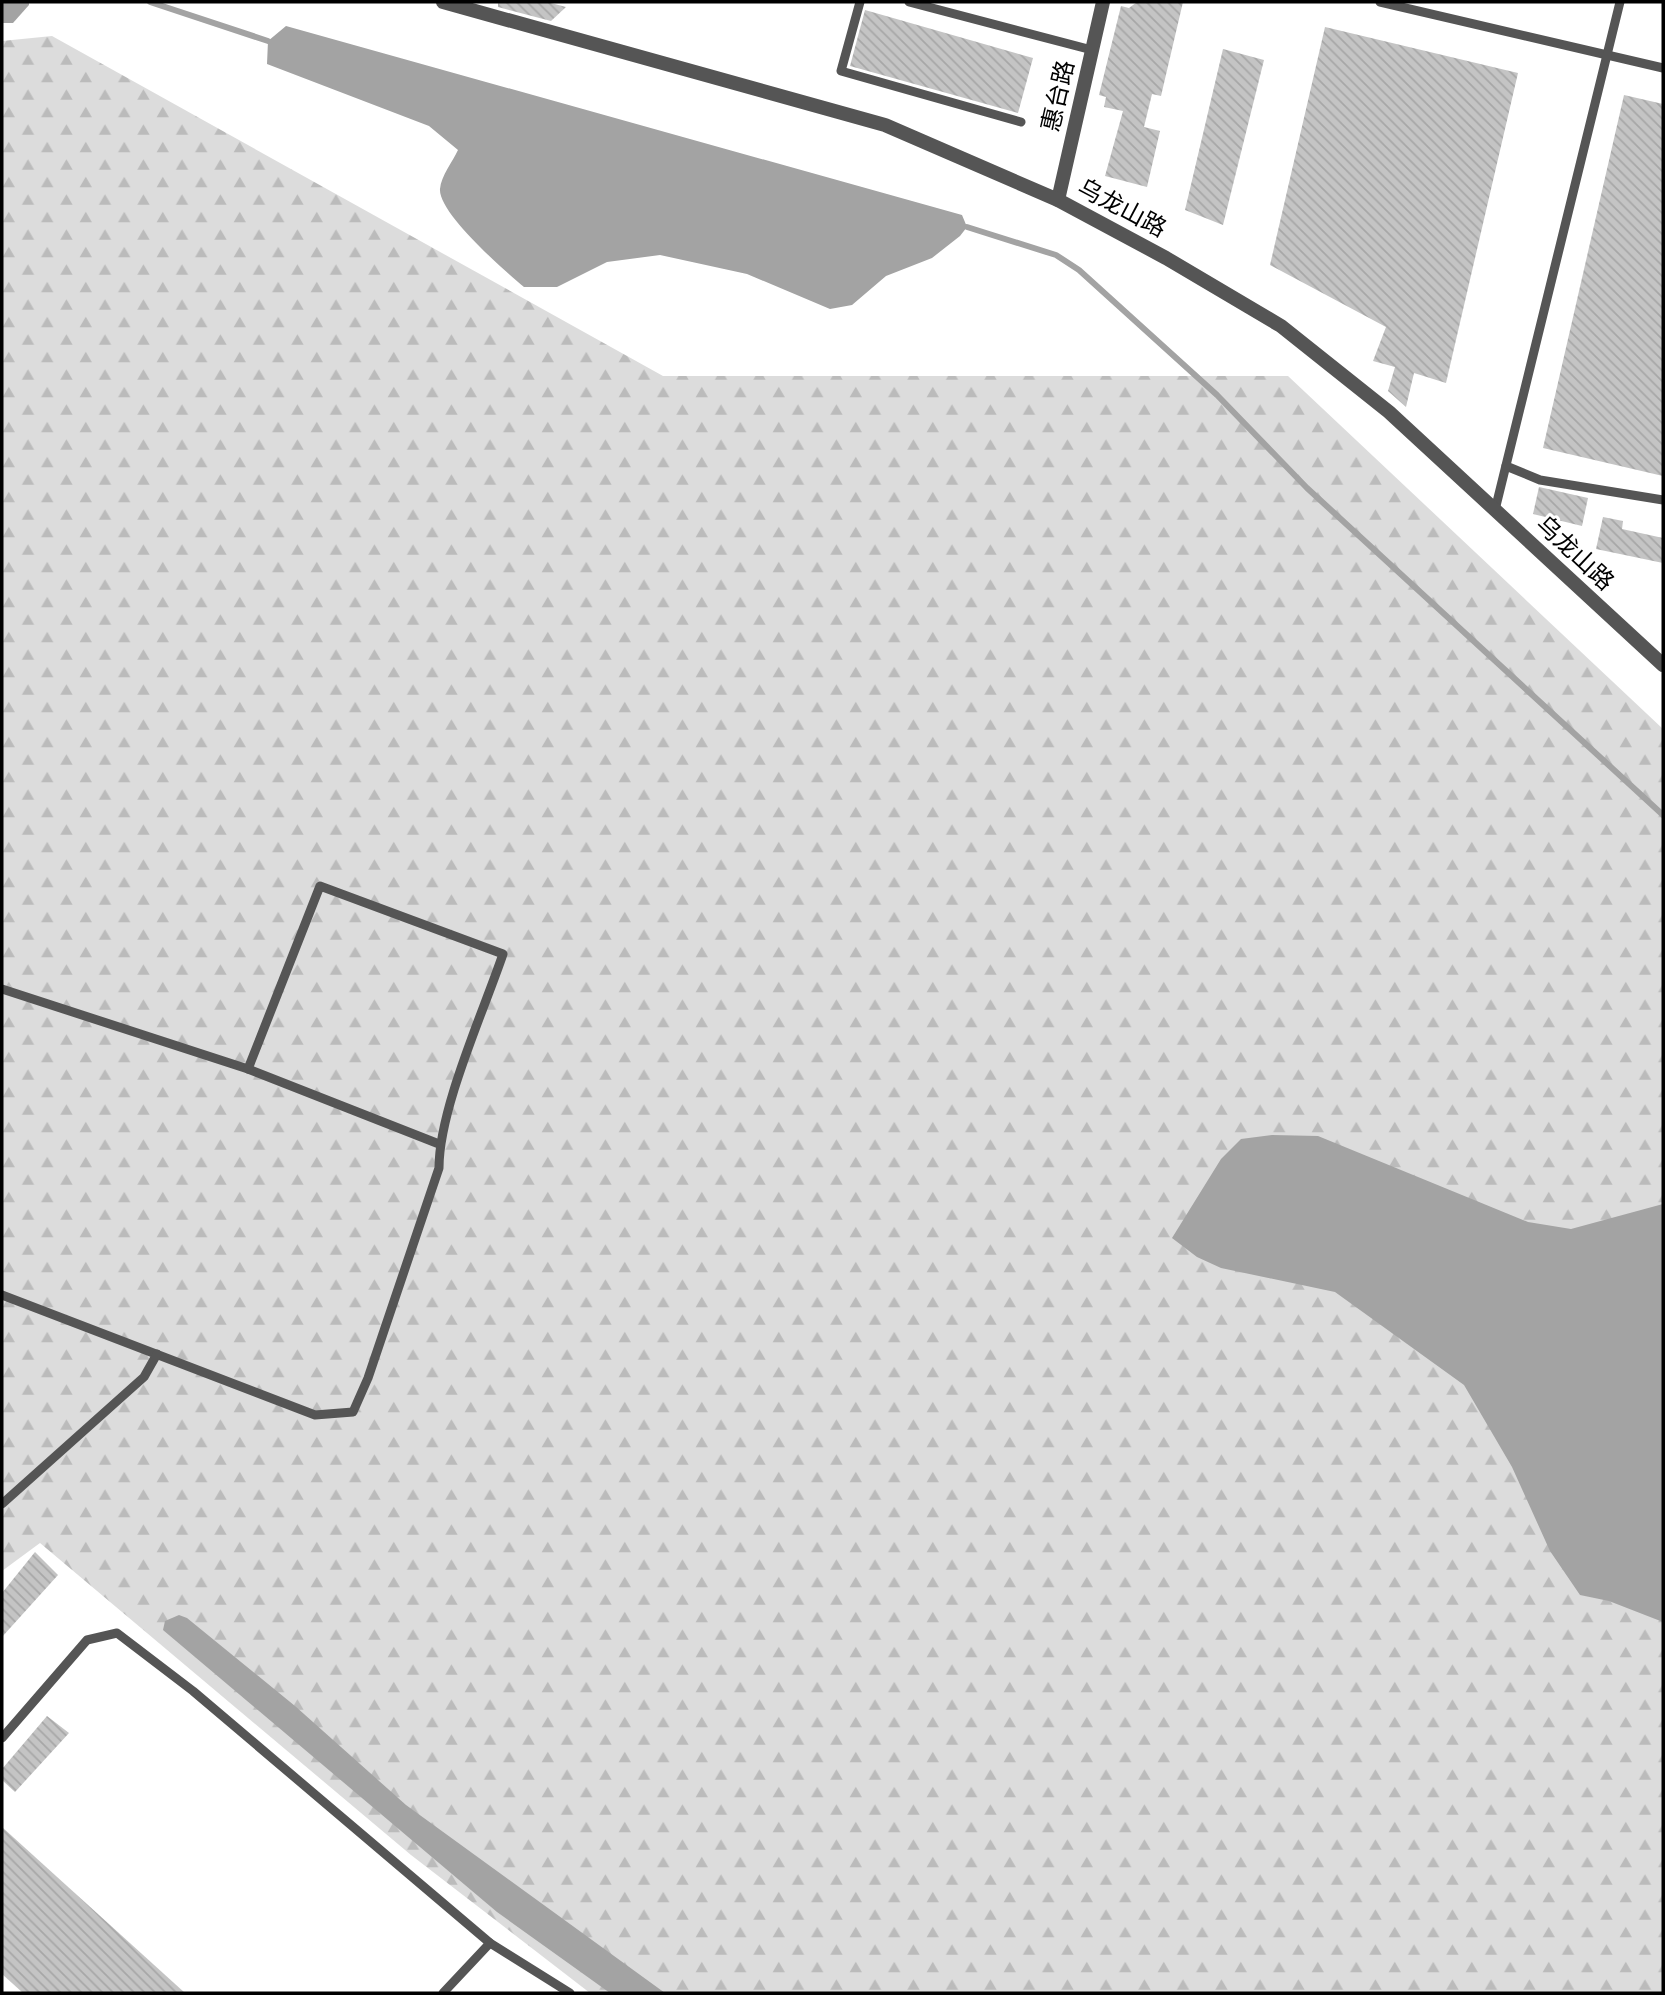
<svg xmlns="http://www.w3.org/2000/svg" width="1665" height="1995" font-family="'Fira Sans','Noto Sans SC',sans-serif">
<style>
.forest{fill:url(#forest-firs)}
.water{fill:#a3a3a3}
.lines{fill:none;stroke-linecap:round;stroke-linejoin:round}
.stream{stroke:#a3a3a3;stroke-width:6}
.building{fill:url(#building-back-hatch)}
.service{stroke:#555;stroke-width:9}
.minor{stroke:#555;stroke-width:14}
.tertiary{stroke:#555;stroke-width:14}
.labels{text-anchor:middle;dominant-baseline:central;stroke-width:6;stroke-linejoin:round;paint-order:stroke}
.street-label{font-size:24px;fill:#000;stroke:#fff}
</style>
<defs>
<pattern id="forest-firs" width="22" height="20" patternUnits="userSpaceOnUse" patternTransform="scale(1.75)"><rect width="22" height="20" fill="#dcdcdc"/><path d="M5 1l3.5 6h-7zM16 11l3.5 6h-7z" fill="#bbb"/></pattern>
<pattern id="building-back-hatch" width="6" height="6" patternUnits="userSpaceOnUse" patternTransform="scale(1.75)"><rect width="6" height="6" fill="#c4c4c4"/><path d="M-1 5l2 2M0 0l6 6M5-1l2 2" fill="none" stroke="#a7a7a7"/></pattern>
</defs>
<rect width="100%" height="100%" fill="#fff"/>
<!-- forest -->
<polygon class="forest" points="52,36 663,376 1288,376 1663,729 1663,1993 590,1993 411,1855 40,1543 2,1571 2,41"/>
<!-- water -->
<g class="water">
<polygon points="2,2 29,2 29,5 13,23 2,23"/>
<path d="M286,26L962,215L967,227L960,236L932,258L886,276L852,305L830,309L747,274L660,255L607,262L557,287H524C506,272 438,213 440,189C441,176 453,161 458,150L429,126L267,64L268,41Z"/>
<polygon points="1272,1135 1318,1136 1528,1222 1571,1229 1663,1204 1663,1622 1609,1601 1580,1595 1550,1551 1512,1467 1464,1385 1335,1292 1221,1268 1197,1257 1172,1238 1221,1159 1241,1139"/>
<polygon points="179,1615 187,1618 295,1706 406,1805 665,1993 610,1993 497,1912 163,1630 165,1621"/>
</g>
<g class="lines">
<!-- stream -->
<g class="stream">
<polyline points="150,2 268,41"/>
<polyline points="967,227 1056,255 1079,270 1217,395 1307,488 1663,815"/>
</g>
</g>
<!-- building -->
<g class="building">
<polygon points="498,2 547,2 566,7 551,21 498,7"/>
<polygon points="1137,2 1183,2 1161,96 1152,94 1144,127 1160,131 1147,187 1105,176 1123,111 1104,107 1106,97 1099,95 1121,6 1129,8"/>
<polygon points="865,10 1033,58 1018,113 850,66"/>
<polygon points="1325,27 1518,73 1446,383 1414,373 1406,407 1388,391 1395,367 1373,361 1386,327 1270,265"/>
<polygon points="1223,49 1264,60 1223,225 1185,210"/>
<polygon points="1624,95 1663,104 1663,476 1543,448"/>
<polygon points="1539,487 1588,498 1582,526 1533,514"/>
<polygon points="1603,517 1623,521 1622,529 1663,538 1663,563 1596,549"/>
<polygon points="35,1552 58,1575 2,1637 2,1593"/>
<polygon points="47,1716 69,1733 15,1792 2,1780 2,1769"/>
<polygon points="2,1827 185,1993 23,1993 2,1974"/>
</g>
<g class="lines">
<!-- service -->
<g class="service">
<polyline points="860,2 841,71 1021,122"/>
<polyline points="909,2 1092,50"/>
<polyline points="1380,2 1663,68"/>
<polyline points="1506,466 1540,480 1663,500"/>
<polyline points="1495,510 1620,2"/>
<polyline points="2,989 248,1069 439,1144"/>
<path d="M2,1295L315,1415L353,1412L368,1378L439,1168C439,1109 483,1013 503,954L320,886L248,1069"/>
<polyline points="2,1504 144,1377 157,1354"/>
<polyline points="2,1738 87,1640 117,1633 193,1691 490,1943 570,1993"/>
<polyline points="443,1993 490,1943"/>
</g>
<!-- minor -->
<polyline class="minor" points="1058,200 1103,2"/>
<!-- tertiary -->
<polyline class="tertiary" points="443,2 885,125 1058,200 1166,258 1281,326 1389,412 1663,665"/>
</g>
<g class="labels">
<!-- street labels -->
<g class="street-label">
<text transform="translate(1058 96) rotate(-77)">惠台路</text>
<text transform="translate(1122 208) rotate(28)">乌龙山路</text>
<text transform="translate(1575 553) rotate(43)">乌龙山路</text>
</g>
</g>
<!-- border -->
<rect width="1665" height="1995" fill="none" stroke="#000000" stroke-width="7"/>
</svg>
